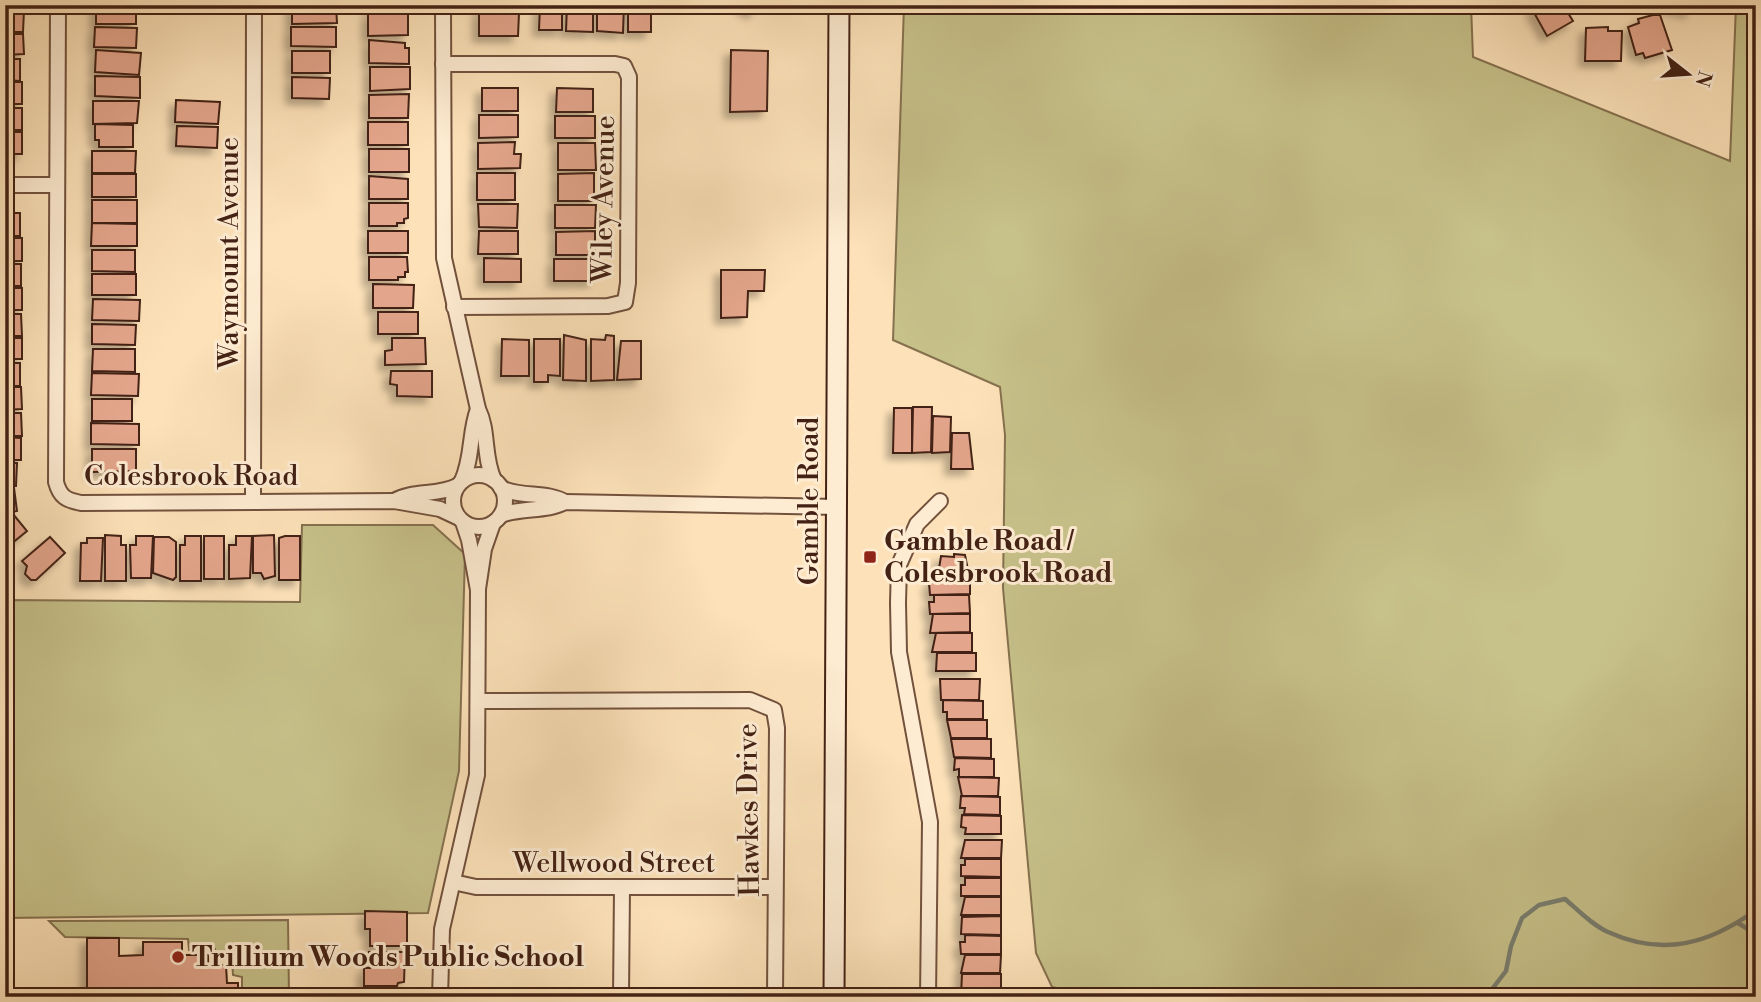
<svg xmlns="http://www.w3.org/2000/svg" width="1761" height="1002" font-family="'Libre Bodoni',serif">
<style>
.green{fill:#c7c18a;stroke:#85714f;stroke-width:2}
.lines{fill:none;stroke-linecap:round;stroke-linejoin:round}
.stream{stroke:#7a7f70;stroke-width:4.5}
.building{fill:#e3a58b;stroke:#432114;stroke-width:2;filter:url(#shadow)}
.street-casing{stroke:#72513d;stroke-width:18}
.secondary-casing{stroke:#432114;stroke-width:23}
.street{stroke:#feecd2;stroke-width:14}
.secondary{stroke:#feecd2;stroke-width:19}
.poi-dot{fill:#8f2418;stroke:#feecd2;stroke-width:2.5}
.labels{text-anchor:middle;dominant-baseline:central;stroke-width:6;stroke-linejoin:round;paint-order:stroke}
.street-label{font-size:28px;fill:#432114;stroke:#feecd2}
.poi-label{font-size:28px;font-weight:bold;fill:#432114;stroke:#feecd2;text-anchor:start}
</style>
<defs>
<filter id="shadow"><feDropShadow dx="-6" dy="6" stdDeviation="3.5" flood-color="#0004"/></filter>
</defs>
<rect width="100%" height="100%" fill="#fde2b9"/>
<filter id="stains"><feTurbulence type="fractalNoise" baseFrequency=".00286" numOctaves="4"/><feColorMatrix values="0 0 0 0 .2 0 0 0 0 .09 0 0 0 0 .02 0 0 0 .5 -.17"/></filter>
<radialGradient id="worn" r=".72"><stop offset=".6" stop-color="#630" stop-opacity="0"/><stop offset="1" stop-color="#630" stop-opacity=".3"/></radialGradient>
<!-- green -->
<g class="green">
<polygon points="904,5 1471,5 1473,57 1730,161 1736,5 1756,5 1756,997 1093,997 1052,987 1036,953 1003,588 1005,435 1000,387 893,340"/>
<polygon points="302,525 433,525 465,554 459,771 428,913 5,918 5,600 300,602"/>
<polygon points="288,920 289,997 242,997 242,977 233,975 232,959 217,959 215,949 189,950 188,939 65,937 49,921"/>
</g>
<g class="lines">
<!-- stream -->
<g class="stream">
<polyline points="1738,923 1756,934"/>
<path d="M1486,997L1506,971L1511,946L1522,918L1539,905L1565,899C1578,910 1592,925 1608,932C1663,957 1709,944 1756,910"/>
</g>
</g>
<!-- building -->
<g class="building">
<rect x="96" y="5" width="40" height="19"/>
<polygon points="292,5 336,5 337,23 292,24"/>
<rect x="369" y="5" width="37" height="4"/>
<rect x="479" y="5" width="39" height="4"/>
<polygon points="540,5 562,5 562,30 539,30"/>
<polygon points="567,5 593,5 593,32 566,31"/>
<polygon points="597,5 624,5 623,33 597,31"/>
<rect x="628" y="5" width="23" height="27"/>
<polygon points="740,5 758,5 753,13"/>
<polygon points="1538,5 1563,5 1573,21 1547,36 1532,9"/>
<polygon points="1659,5 1692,5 1691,12"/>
<polygon points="5,10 24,10 23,32 5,32"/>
<polygon points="408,13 408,35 368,36 368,14"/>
<polygon points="479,13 519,13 518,36 479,36"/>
<polygon points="1653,15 1660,15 1672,50 1645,58 1643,53 1636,55 1628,27 1639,23 1638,19"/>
<polygon points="95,27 137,28 136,48 94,47"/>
<polygon points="291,27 336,27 336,47 291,46"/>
<polygon points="1608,27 1608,31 1622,31 1621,61 1585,61 1586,28"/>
<polygon points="5,34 23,34 24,54 5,55"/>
<polygon points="369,40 405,43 405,48 409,48 409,64 369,63"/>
<polygon points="96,50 141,53 139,75 95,72"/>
<polygon points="731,50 768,51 767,111 730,112"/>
<rect x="292" y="51" width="38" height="22"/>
<polygon points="5,59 20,59 20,81 5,80"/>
<polygon points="370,67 410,67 410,89 370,91"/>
<polygon points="95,76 140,77 140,98 95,96"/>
<polygon points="292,77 330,78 329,99 292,98"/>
<rect x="5" y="82" width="17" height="22"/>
<rect x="482" y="88" width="36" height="23"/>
<polygon points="557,88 593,89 593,112 556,112"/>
<polygon points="409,94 408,118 369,118 369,95"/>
<polygon points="176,100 220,102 218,124 175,122"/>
<polygon points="93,101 139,101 137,123 93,124"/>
<rect x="5" y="108" width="17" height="22"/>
<polygon points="479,115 518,115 518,137 479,138"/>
<rect x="555" y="116" width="40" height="22"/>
<rect x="368" y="122" width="40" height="23"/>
<polygon points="95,124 133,125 133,147 99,147 99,140 95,140"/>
<polygon points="177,126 218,127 217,148 176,146"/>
<rect x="5" y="132" width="17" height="22"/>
<polygon points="515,142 514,154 521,154 520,168 478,169 478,143"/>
<polygon points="558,143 595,143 596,170 558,170"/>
<rect x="369" y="149" width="40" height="23"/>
<polygon points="92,151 136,151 135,173 92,173"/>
<rect x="477" y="173" width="38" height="27"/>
<polygon points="594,173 594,201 558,201 558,174"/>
<rect x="92" y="174" width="44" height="23"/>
<polygon points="369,176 408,179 408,199 369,199"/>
<rect x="92" y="200" width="45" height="23"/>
<polygon points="369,203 408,203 408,218 404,219 404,223 397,223 397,226 369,226"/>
<polygon points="478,204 518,204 517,228 479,227"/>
<polygon points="555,205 596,205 595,228 555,228"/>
<rect x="5" y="213" width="15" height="23"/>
<polygon points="92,223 137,224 137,246 91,246"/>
<rect x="368" y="231" width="40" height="22"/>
<polygon points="479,231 518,231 518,254 478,254"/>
<polygon points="595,231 595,255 556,255 556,232"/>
<rect x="5" y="238" width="17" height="23"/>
<polygon points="92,250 135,250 135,272 92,271"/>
<polygon points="369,257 407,257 408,272 405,272 405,277 398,277 398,280 369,280"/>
<polygon points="484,258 521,259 521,282 484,282"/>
<polygon points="554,259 595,259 594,281 554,281"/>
<rect x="5" y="264" width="16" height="22"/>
<polygon points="721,270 765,270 764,291 748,291 747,317 721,318"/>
<rect x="92" y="274" width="44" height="21"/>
<polygon points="373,284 414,285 413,308 373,308"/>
<rect x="5" y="288" width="17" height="22"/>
<polygon points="93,299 140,300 139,321 92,320"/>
<rect x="378" y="312" width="40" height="22"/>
<polygon points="5,314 21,314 22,336 5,336"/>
<polygon points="92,324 136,325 135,345 92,344"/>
<polygon points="564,335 586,340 586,381 563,380"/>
<polygon points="606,335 614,336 614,380 591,381 591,339 605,340"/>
<rect x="5" y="338" width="17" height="21"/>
<polygon points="392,338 425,338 426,364 385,365 385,351 392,350"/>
<polygon points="502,339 529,340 529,376 501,376"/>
<polygon points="534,339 560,339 560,376 548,375 548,382 534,382"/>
<polygon points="621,341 641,341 641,379 617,380"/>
<polygon points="93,349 135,349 135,372 92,371"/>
<rect x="5" y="363" width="15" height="23"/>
<polygon points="391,371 432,371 432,397 397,396 397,385 390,384"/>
<polygon points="92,373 139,374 138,396 91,395"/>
<polygon points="5,387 21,387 22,409 5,410"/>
<rect x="92" y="399" width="40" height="22"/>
<polygon points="913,407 932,407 931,452 912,453"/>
<polygon points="894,408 912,408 912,453 893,453"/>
<polygon points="5,413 21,413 22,436 5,436"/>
<polygon points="933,416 951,417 950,452 932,453"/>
<polygon points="91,423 139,424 139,445 91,444"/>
<polygon points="952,433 969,433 973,469 951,469"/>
<polygon points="5,437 21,438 21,460 5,460"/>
<polygon points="92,449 136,449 136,471 92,472"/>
<polygon points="5,463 17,463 16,486 5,486"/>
<polygon points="14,488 17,511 5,513 5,490"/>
<polygon points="13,514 27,531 5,549 5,520"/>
<polygon points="105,535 121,536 121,545 126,545 126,581 105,581"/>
<polygon points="274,535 275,576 264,579 261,573 253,573 253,536"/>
<polygon points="136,536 153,536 151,578 131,578 130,545 136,545"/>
<polygon points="185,536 201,536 201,581 180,581 180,545 185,545"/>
<rect x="204" y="536" width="20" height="43"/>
<polygon points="236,536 252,536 250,578 229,579 229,545 236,545"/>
<polygon points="285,536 300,536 300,580 279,580 279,538"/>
<polygon points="50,537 65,553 36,580 31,580 25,574 27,566 22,561"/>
<polygon points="154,537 169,537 176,542 176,577 173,580 153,573"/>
<polygon points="87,538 103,538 101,581 80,581 81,543 87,543"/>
<polygon points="954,554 965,555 969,575 938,575 941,556 954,557"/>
<polygon points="934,575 970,576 970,594 930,595 929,583 934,583"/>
<polygon points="934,595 969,595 970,613 930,614 929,602 934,602"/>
<polygon points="933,614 970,614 970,632 930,633"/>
<polygon points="936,633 972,633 972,652 932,652"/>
<polygon points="937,653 976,653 976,671 936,671"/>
<polygon points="940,679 980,679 979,700 941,700"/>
<polygon points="943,700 983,701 983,719 947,719 947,712 943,712"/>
<polygon points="947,720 987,720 987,738 951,738"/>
<polygon points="951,739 991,739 991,758 954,757"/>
<polygon points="955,758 994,759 994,777 959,777 959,769 954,770"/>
<polygon points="958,777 999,778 998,796 962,796"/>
<polygon points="961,796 1000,797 1000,815 964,814 965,808 960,808"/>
<polygon points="962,815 1001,816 1001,834 965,834 966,828 961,827"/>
<polygon points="965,840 1002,840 1001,858 961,858"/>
<polygon points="965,859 1001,859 1001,877 961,876 961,865 965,865"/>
<polygon points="965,878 1001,878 1001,896 961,896 961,885 965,885"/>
<polygon points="965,897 1001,897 1001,915 961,915"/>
<polygon points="365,911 407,912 407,946 370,946 370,929 365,929"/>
<polygon points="1001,916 1001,935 961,934 962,917"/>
<polygon points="965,935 1001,936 1001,954 961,954 960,942 965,942"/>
<polygon points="87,938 119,938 119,956 143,955 143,942 182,942 182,955 208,955 208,965 226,965 227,983 238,983 238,997 87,997"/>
<polygon points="369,952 405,952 404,982 398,983 397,986 364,986 364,968 370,968"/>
<polygon points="965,955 1001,955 1000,973 961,973"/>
<polygon points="962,974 1001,974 1001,992 961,995"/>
<polygon points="367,992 403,993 403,997 366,997"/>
</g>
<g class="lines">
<!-- street casing -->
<g class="street-casing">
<g id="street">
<path d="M58,5L56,482C60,497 66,500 81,503L394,501L440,509L457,517"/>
<path d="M443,5L444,258L478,409C489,431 483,457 494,480"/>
<polyline points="443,64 615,64 624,66 629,77 628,283 625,302 608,306 454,307"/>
<polyline points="5,185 57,185"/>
<circle cx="479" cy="501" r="26"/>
<path d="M462,481C473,457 469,433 478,409"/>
<path d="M501,488C522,498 546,491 565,502"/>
<polyline points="253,501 254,5"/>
<path d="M394,501C413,490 437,496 457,486"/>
<path d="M501,515C522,507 547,512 565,502L837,507"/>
<polyline points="478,589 484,549 493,523"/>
<polyline points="478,701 750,700 774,710 777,728 775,997"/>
<polyline points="453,882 476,887 775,887"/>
<polyline points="440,997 442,929 477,775 478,590 469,540 463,522"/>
<polyline points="621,997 622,888"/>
<polyline points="928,997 930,822 899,652 898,603 899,565 917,524 940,501"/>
</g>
</g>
<!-- secondary casing -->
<g class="secondary-casing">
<polyline id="secondary" points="834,997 839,5"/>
</g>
<!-- street -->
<use href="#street" class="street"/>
<!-- secondary -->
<use href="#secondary" class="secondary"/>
</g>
<!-- markers -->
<g class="poi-dot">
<rect x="863" y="550" width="14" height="14" rx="3.5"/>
<circle cx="178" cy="957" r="7"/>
</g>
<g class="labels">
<!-- street labels -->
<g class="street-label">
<text transform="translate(604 199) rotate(-89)">Wiley Avenue</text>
<text transform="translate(229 253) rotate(-90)">Waymount Avenue</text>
<text x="191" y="476">Colesbrook Road</text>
<text transform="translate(809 501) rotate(-90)">Gamble Road</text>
<text transform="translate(749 810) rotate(-91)">Hawkes Drive</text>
<text x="614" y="863">Wellwood Street</text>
</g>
<!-- poi labels -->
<g class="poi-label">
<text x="884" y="541">Gamble Road /<tspan x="884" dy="32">Colesbrook Road</tspan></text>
<text x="192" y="957">Trillium Woods Public School</text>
</g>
</g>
<!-- margin -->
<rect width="1761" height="1002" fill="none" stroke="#fde2b9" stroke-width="28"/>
<rect x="7" y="7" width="1747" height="988" fill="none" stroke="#432114" stroke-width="3.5"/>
<rect x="14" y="14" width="1733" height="974" fill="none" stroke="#432114" stroke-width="2"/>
<!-- north arrow -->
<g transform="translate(1688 74) rotate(107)" stroke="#feecd2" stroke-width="5" paint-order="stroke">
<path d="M0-5L12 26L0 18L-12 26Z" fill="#432114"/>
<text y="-10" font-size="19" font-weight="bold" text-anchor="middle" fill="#432114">N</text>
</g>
<rect width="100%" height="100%" filter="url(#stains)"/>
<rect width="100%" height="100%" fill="url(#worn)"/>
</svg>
